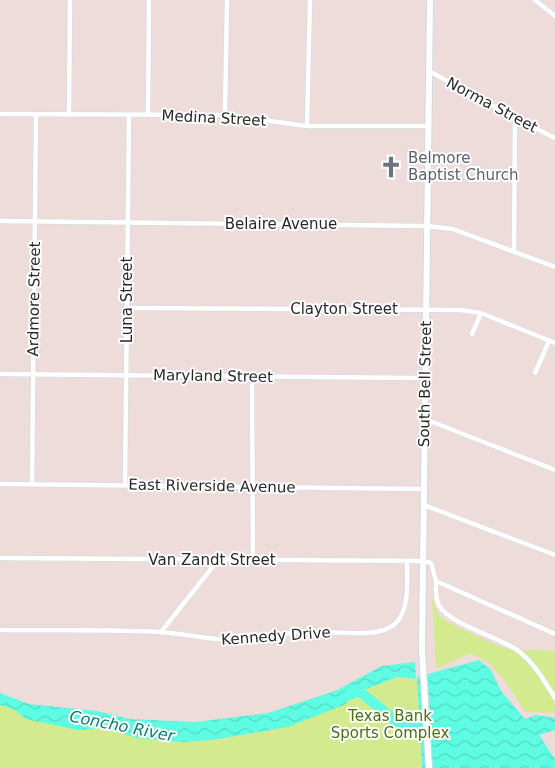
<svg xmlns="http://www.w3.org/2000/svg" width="555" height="768" font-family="'DejaVu Sans',sans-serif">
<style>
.park{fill:#d4ea8f}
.water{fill:url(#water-waves)}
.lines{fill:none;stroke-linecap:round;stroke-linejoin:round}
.river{stroke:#5ffce4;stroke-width:10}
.minor-casing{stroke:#cedbe4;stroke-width:5.5}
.secondary-casing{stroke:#cedbe4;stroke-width:8}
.minor{stroke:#fff;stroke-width:4.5}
.secondary{stroke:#fff;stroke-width:6}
.labels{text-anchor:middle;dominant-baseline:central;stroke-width:4;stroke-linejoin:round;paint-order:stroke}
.street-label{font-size:15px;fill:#292929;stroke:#fff}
.worship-label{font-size:15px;fill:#5b616d;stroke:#fff;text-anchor:start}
.park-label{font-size:15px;fill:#4b6d12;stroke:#fff}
.water-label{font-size:16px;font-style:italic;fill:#048178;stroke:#fff}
</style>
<defs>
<pattern id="water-waves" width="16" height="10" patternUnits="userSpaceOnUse" patternTransform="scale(1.25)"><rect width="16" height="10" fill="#5ffce4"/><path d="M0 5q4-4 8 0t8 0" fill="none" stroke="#53d8c4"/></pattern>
</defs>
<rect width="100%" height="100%" fill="#eddcd9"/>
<!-- park -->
<g class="park">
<path d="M432,597C434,604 437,613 442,618C445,622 502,648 508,649C524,651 539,649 555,651V713L526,712L504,680L489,663L471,653L436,669Z"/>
<polygon points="398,677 432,682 435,768 0,768 0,699 183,738"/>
</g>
<!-- water -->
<g class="water">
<polygon points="479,660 491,670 501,691 525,719 536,715 555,718 555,730 539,735 555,759 555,768 422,768 417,677"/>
<polygon points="415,662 416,679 397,677 352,695 346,704 288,727 212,740 182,742 137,738 105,728 77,730 26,719 13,709 0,705 0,693 29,704 97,711 130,719 195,722 268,713 335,691 382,666"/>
</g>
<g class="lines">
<!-- river -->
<polyline class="river" points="349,695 359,691 396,721 432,733"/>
<!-- minor casing -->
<g class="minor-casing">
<g id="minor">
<polyline points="535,0 555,16"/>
<polyline points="429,71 515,118 555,138"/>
<polyline points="69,113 70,0"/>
<polyline points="0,114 225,115 307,126 428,126"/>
<polyline points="148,115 149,0"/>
<polyline points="225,115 227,0"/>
<polyline points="307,126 310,0"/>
<polyline points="0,221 427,226 453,229 555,267"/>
<polyline points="514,251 515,118"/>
<polyline points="126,308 460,310 481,313 555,343"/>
<polyline points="472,334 481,313"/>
<polyline points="535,373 549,341"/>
<polyline points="0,374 425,378"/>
<polyline points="252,377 253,560"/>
<polyline points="425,419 555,470"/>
<polyline points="0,484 424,489"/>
<polyline points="32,484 36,114"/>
<polyline points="125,485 129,115"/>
<polyline points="424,505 555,555"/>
<polyline points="0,558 423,561 431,563 436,581 555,634"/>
<path d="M436,581C436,589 435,600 440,607C451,624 498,637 517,650C533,661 545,682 555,698"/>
<path d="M0,630C53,631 106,629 159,632C186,633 211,641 239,640C261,639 284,633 306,631C329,630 378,640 395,624C410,610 407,581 407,562"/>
<polyline points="161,632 218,560"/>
</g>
</g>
<!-- secondary casing -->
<g class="secondary-casing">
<polyline id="secondary" points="429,768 422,650 430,0"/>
</g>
<!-- minor -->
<use href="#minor" class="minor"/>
<!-- secondary -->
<use href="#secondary" class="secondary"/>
</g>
<!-- icons -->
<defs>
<g id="church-bare" transform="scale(1.725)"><path d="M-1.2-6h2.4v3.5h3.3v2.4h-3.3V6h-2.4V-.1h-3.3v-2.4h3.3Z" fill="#6b7280" stroke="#fff" stroke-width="2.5" paint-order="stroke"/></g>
</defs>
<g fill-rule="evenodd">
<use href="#church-bare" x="391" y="167"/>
</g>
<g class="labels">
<!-- street labels -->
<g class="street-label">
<text transform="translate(492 105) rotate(28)">Norma Street</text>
<text transform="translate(214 118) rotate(3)">Medina Street</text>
<text x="281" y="224">Belaire Avenue</text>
<text transform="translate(34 299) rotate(-89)">Ardmore Street</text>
<text transform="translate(127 300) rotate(-90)">Luna Street</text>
<text x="344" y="309">Clayton Street</text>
<text transform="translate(213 376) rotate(1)">Maryland Street</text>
<text transform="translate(425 384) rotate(-89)">South Bell Street</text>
<text transform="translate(212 486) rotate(1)">East Riverside Avenue</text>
<text x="212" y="560">Van Zandt Street</text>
<text transform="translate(276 636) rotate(-4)">Kennedy Drive</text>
</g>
<!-- worship labels -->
<g class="worship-label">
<text x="408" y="158">Belmore<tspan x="408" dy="17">Baptist Church</tspan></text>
</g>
<!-- park labels -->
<g class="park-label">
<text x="390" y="716">Texas Bank<tspan x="390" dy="17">Sports Complex</tspan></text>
</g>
<!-- water labels -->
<g class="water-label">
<text transform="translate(122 726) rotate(11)">Concho River</text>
</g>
</g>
</svg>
